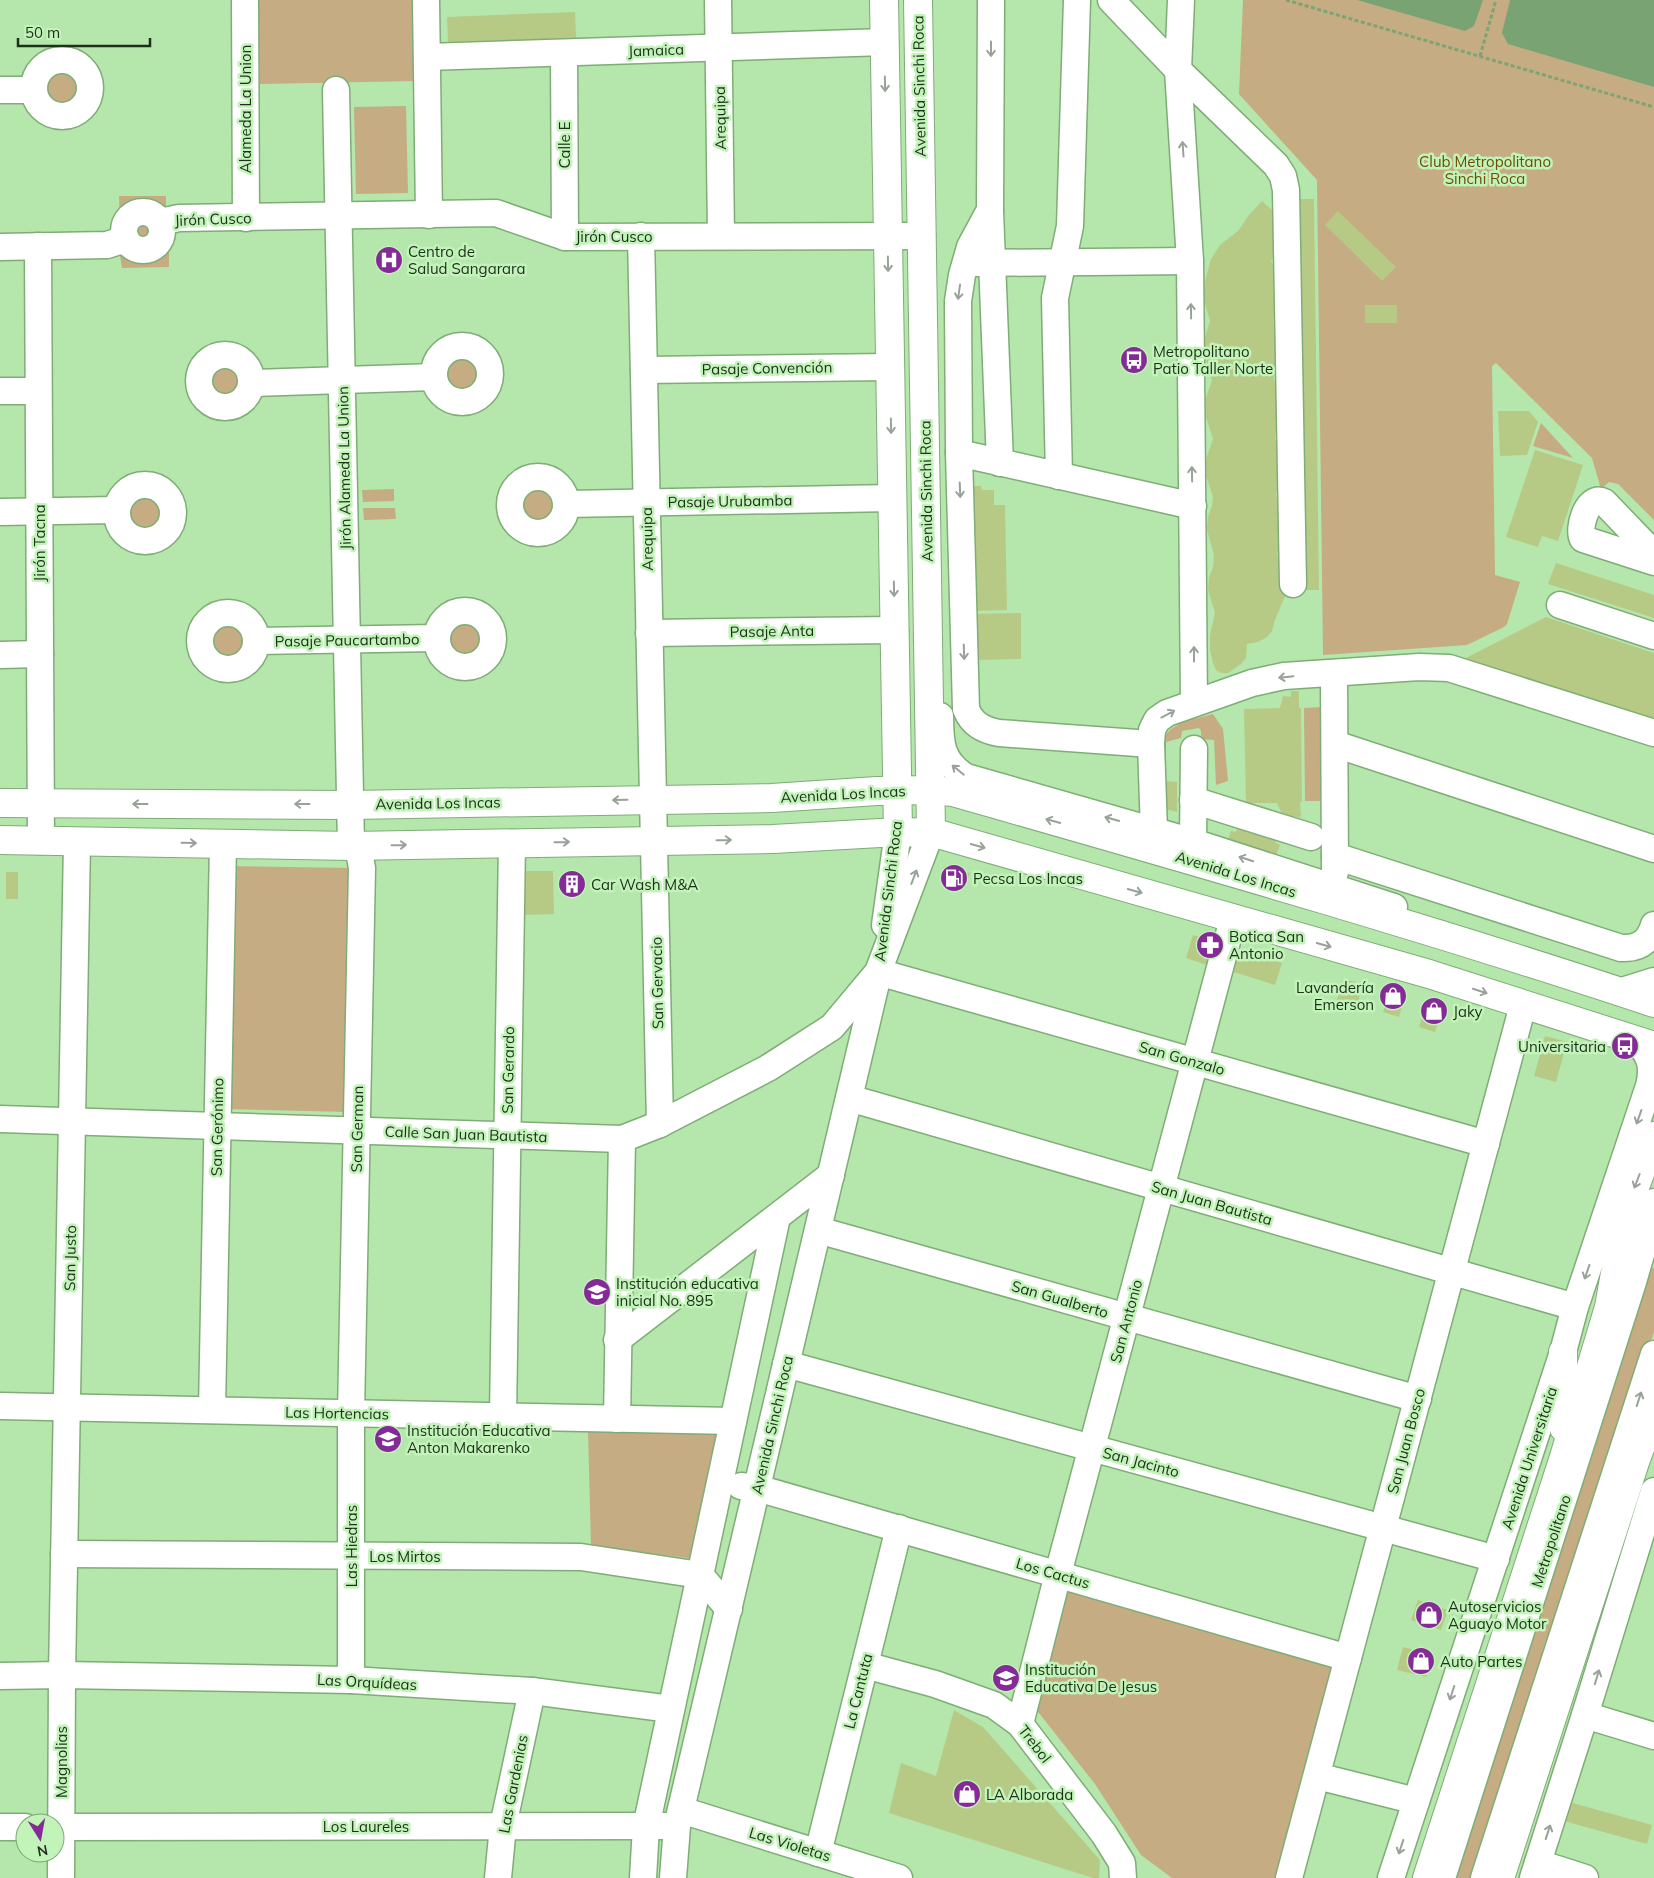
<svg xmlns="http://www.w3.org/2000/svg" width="1654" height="1878" font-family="Mulish,sans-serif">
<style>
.green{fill:#c5ac82}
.water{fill:#7aa373}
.building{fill:#b7ca85}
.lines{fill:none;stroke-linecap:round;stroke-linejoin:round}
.minor-casing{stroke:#7ead76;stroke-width:29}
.major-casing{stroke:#7ead76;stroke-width:30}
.path{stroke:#7da376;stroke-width:3;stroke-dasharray:4 2.5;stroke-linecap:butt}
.minor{stroke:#fff;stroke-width:26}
.major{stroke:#fff;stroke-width:28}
.oneway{stroke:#99a298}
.labels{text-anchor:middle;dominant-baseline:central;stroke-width:5;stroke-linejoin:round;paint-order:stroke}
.street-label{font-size:15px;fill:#1d301a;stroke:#c2f3b9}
.park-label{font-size:15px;fill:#6d4e04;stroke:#c2f3b9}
.poi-label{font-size:15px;fill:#1d301a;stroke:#c2f3b9;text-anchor:start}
</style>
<rect width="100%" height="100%" fill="#b5e6ac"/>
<!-- green -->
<g class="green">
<polygon points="258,0 415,0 416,81 260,84"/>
<polygon points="1243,0 1654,0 1654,520 1618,484 1609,482 1601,489 1592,458 1496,363 1492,366 1495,575 1520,582 1507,624 1504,627 1467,645 1323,655 1317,180 1239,94"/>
<circle cx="62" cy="87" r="23"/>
<polygon points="406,106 408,193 356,194 354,107"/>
<path d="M119,196H166V209C145,209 136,206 120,223Z"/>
<circle cx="143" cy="232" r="13"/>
<path d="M169,240V267L122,268L120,256C131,255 147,257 156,250C162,245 162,241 169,240Z"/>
<circle cx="462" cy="374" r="22"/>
<circle cx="225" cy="381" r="20"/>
<polygon points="1541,423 1573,458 1533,446"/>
<circle cx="538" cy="505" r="23"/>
<polygon points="394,489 394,501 363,502 362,490"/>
<circle cx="146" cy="513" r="21"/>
<polygon points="363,508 395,508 396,519 364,520"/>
<circle cx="466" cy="640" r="22"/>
<circle cx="228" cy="641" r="22"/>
<polygon points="1323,707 1324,801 1305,801 1304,708"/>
<path d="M1213,714L1223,729L1228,781L1216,785L1214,740L1201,739V731L1199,728L1182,731L1181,738L1166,742V775H1163C1163,765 1162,753 1163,743C1166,722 1197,719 1213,714Z"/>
<polygon points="229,866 354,868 349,1112 224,1109"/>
<polygon points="1647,1264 1654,1269 1654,1332 1476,1878 1448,1878"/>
<polygon points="588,1430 730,1432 704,1560 591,1546"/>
<polygon points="1065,1588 1335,1665 1281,1878 1172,1878 1141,1855 1095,1784 1035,1708"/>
</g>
<!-- water -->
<g class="water">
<polygon points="1357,0 1483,0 1474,26 1465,31"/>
<polygon points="1510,0 1654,0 1654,87 1508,44 1502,33"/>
</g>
<!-- building -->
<g class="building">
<polygon points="575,12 576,38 448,42 447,17"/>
<polygon points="1300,199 1314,199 1319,590 1305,590"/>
<polygon points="1262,201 1271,209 1278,219 1274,257 1271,261 1275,269 1280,303 1274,315 1273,323 1278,334 1278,367 1273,378 1280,394 1282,419 1276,432 1275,439 1280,452 1282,478 1277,490 1276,496 1282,510 1284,535 1277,554 1286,583 1285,596 1275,620 1272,631 1267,637 1258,642 1247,644 1246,658 1241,664 1228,673 1221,673 1216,670 1213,663 1210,649 1210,635 1215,613 1208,590 1209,578 1213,567 1214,555 1207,530 1208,517 1212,506 1213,497 1205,472 1206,459 1213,439 1205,414 1205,401 1212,380 1203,353 1204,341 1210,321 1203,297 1204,285 1211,259 1220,245 1238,231 1249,215"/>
<polygon points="1338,211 1396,267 1382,281 1325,225"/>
<rect x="1365" y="305" width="32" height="18"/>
<polygon points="1498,411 1529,411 1538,422 1527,455 1500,456"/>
<polygon points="1535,450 1583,465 1558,541 1542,536 1538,547 1506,537"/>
<polygon points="968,486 981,486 982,490 994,490 994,505 1005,505 1007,610 970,611"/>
<polygon points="1556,563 1654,595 1654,618 1548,584"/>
<polygon points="1021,613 1021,659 975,660 974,614"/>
<polygon points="1546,617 1654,653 1654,719 1464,659"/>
<polygon points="1291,691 1299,691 1299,708 1301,708 1302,802 1300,802 1301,817 1283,816 1277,803 1246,803 1244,709 1280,708 1283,696 1291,697"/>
<polygon points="1164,781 1177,782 1177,812 1165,809"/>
<polygon points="1239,824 1275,839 1276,843 1280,845 1276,856 1228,840 1231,831 1236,832"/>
<polygon points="944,866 970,873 966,886 940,879"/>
<polygon points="521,871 553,871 554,914 521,915"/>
<rect x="6" y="872" width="12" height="27"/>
<rect x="568" y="873" width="9" height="23"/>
<polygon points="1193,935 1213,940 1216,947 1210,966 1186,958"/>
<polygon points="1242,951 1282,963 1275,985 1227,970 1231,957"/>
<polygon points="1343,979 1363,984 1357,1005 1337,1000"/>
<polygon points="1390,991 1405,996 1399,1017 1383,1012"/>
<polygon points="1426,1005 1443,1010 1435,1032 1419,1027"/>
<polygon points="1545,1036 1567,1042 1556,1082 1534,1076"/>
<polygon points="1418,1600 1448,1610 1441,1630 1411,1620"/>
<polygon points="1403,1647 1432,1654 1426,1677 1397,1670"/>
<polygon points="954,1710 983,1727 1100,1860 1099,1878 1093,1878 889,1813 901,1763 936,1776"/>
<polygon points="1569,1802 1652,1825 1647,1844 1564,1821"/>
</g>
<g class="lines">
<!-- minor casing -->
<g class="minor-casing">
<g id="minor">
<polyline points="245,0 246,218"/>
<polyline points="426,0 429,215"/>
<polyline points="718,0 721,236"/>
<path d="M991,0L990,210L970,247L962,275L958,301L959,453L966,709C972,724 983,730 999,733L1151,744"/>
<polyline points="1111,0 1178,70 1276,165 1283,176 1286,190 1293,584"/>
<polyline points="1181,0 1178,70 1190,261 1194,703"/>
<polyline points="564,53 565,237"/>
<polyline points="427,57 885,42"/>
<circle cx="62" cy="88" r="28"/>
<polyline points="0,90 33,90"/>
<polyline points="336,90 351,846"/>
<polyline points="990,211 1000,463"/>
<circle cx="143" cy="231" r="19"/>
<polyline points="160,222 179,218 496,213 565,237 922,236"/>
<polyline points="641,236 660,1124"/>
<polyline points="38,246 41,841"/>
<polyline points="0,247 107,245 126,239"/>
<polyline points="976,263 1190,261"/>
<circle cx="462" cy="374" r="28"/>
<circle cx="225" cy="381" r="26"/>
<polyline points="644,370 890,367"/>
<polyline points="252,383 434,377"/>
<polyline points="0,391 38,391"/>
<polyline points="959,453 1193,506"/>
<polyline points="1059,476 1055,298 1070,226 1077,0"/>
<circle cx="538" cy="505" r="28"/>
<circle cx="145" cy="513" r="28"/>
<polyline points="567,504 892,498"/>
<polyline points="0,512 117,510"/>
<path d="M1654,554L1604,502C1587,493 1577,530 1583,539L1654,562"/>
<polyline points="1560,605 1654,636"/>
<circle cx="465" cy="639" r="28"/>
<circle cx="228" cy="641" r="28"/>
<polyline points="649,633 895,630"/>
<polyline points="256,641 437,638"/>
<polyline points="0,655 40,654"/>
<polyline points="1334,673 1335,872"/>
<path d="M940,716C940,743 941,762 966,777L1193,842L1394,907"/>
<polyline points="1335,744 1654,849"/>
<polyline points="1193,800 1311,837"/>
<polyline points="1154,831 1151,744 1152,730 1157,720 1167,713 1252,683 1284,676 1419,667 1449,668 1654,733"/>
<polyline points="1193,842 1194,749"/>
<path d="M1335,856L1621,948C1639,949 1649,942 1654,925"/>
<polyline points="885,925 898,832"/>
<polyline points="878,972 1486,1144"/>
<polyline points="1619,992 1654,981"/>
<polyline points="849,1098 1575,1307"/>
<polyline points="0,1119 622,1139 660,1124 768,1068 832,1027 878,972 931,832"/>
<polyline points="818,1230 1418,1399"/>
<polyline points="617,1340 831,1175"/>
<polyline points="786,1364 1496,1559"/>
<polyline points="0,1406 733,1421"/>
<polyline points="212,1410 223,844"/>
<polyline points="503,1416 512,843"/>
<polyline points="617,1419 622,1139"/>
<polyline points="741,1486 757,1488 1348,1658"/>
<polyline points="64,1554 581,1557 700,1575 729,1609"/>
<polyline points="865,1665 935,1684 994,1705 1020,1724 1104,1834 1122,1863 1123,1878"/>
<polyline points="0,1676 62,1675 351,1680 532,1691 671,1709"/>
<polyline points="351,1680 351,1413 362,868 358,846"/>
<polyline points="1585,1715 1654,1736"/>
<polyline points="1020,1724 1058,1574 1233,919"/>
<polyline points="1317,1776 1416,1801"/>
<polyline points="681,1810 899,1878"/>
<polyline points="0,1827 25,1827"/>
<polyline points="55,1827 664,1826"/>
<polyline points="818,1853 899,1528"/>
<polyline points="1538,1863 1585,1878"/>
<polyline points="61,1878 62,1675 77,842"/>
<polyline points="498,1878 503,1826 532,1691"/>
<polyline points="643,1878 646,1827 777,1217"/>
<polyline points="673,1878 677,1826 877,979"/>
<polyline points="1289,1878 1523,1005"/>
<path d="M1391,1878L1563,1352L1575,1307L1649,1086C1654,1066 1650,1055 1636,1040"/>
<polyline points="1442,1878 1633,1282 1646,1237 1648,1217 1654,1202"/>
<polyline points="1484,1878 1654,1354"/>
<polyline points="1533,1878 1585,1715 1654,1491"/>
</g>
</g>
<!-- major casing -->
<g class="major-casing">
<g id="major">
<polyline points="884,0 898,832"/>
<polyline points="918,0 931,832"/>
<path d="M0,803L351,805L772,798L877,791L931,790L953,792C1187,859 1423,926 1654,1003"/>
<polyline points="0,840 351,846 773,839 880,833 931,832 1429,974 1654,1046"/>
<polyline points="1563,1352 1564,1428"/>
<polyline points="1427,1878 1564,1457 1609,1307 1626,1211 1654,1136"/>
<polyline points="1500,1878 1635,1462 1654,1410"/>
</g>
</g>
<!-- path -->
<g class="path">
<polyline points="1286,0 1654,107"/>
<polyline points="1480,56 1496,0"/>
</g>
<!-- minor -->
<use href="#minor" class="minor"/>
<!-- major -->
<use href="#major" class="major"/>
</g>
<!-- one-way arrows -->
<defs><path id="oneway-shaft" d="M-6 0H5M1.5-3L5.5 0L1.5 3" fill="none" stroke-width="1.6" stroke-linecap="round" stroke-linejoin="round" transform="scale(1.25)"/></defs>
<g class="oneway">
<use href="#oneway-shaft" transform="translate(991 49) rotate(90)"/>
<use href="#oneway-shaft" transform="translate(885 84) rotate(89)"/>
<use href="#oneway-shaft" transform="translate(1183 149) rotate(-94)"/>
<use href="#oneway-shaft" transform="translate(888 264) rotate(89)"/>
<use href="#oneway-shaft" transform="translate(959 292) rotate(98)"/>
<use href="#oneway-shaft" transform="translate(1191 311) rotate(-91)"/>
<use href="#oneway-shaft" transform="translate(891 426) rotate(89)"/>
<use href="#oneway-shaft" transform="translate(1192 474) rotate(-91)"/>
<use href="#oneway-shaft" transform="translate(960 490) rotate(88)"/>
<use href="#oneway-shaft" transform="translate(894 589) rotate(89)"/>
<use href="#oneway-shaft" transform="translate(964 652) rotate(88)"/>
<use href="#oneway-shaft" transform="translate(1194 654) rotate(-90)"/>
<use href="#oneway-shaft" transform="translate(1286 677) rotate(174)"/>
<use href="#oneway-shaft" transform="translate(1168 714) rotate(-28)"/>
<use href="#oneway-shaft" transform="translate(958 770) rotate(-141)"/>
<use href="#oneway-shaft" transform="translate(620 800) rotate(179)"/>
<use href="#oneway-shaft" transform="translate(140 804) rotate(-180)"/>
<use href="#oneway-shaft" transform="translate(302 804) rotate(-180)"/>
<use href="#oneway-shaft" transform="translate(1112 819) rotate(-164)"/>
<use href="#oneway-shaft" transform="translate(1053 821) rotate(-164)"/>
<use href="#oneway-shaft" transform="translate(724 840) rotate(-1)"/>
<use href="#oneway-shaft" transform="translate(562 842) rotate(-1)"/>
<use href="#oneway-shaft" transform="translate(189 843) rotate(1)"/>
<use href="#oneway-shaft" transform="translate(399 845) rotate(-1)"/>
<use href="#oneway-shaft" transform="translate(978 846) rotate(16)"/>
<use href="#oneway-shaft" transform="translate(1246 859) rotate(-162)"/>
<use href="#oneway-shaft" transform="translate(914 877) rotate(-69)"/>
<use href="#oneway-shaft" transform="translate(1135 891) rotate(16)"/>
<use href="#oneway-shaft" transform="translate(1324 945) rotate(16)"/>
<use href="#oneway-shaft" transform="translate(1480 991) rotate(18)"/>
<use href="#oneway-shaft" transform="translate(1639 1117) rotate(109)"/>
<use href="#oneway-shaft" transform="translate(1637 1181) rotate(111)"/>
<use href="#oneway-shaft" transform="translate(1587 1272) rotate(109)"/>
<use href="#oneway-shaft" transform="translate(1639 1399) rotate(-72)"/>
<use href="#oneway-shaft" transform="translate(1597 1677) rotate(-73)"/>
<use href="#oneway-shaft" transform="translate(1452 1693) rotate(108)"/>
<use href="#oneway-shaft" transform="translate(1548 1832) rotate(-72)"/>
<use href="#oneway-shaft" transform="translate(1401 1847) rotate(108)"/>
</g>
<!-- icons -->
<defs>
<g id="hospital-disc" transform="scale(1.4375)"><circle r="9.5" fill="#852b97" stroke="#c2f3b9"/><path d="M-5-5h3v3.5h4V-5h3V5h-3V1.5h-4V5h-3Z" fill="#fff"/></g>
<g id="bus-disc" transform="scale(1.4375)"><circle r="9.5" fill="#852b97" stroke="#c2f3b9"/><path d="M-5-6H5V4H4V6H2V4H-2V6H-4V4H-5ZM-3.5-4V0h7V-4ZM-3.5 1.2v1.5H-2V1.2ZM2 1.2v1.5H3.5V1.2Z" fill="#fff"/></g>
<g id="fuel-disc" transform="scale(1.4375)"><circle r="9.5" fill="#852b97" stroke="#c2f3b9"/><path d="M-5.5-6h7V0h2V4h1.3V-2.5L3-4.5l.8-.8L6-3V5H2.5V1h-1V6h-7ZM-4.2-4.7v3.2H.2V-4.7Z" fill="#fff"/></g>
<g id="building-disc" transform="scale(1.4375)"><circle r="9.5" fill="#852b97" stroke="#c2f3b9"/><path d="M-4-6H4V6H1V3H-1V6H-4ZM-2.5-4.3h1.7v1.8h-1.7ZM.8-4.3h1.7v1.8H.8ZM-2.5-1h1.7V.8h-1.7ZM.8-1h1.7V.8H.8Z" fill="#fff"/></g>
<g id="pharmacy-disc" transform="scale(1.4375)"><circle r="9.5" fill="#852b97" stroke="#c2f3b9"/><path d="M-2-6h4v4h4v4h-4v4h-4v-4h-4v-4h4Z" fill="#fff"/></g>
<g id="shop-disc" transform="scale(1.4375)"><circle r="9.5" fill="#852b97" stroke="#c2f3b9"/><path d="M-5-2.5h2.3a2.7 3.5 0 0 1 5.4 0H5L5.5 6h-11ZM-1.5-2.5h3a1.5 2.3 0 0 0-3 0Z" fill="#fff"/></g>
<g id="school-disc" transform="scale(1.4375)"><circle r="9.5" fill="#852b97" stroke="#c2f3b9"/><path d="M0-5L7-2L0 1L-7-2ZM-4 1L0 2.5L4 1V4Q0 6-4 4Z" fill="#fff"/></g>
</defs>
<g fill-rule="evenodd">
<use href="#hospital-disc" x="389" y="260"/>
<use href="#bus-disc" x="1134" y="360"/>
<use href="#fuel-disc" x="954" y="878"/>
<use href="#building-disc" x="572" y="884"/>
<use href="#pharmacy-disc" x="1210" y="945"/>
<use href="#shop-disc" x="1393" y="996"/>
<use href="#shop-disc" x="1434" y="1011"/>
<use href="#bus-disc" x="1625" y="1046"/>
<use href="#school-disc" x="597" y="1292"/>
<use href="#school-disc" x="388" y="1439"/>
<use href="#shop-disc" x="1429" y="1615"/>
<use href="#shop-disc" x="1421" y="1661"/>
<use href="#school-disc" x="1006" y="1678"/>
<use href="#shop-disc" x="967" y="1794"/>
</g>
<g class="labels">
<!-- street labels -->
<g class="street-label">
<text transform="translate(656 50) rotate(-2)">Jamaica</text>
<text transform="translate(919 86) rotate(-91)">Avenida Sinchi Roca</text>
<text transform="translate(245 109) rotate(-90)">Alameda La Union</text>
<text transform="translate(720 118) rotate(-91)">Arequipa</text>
<text transform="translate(564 145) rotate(-90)">Calle E</text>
<text transform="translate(213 219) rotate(-2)">Jirón Cusco</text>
<text x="614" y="236">Jirón Cusco</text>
<text transform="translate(767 368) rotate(-1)">Pasaje Convención</text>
<text transform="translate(344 468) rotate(-91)">Jirón Alameda La Union</text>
<text transform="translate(926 491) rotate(-91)">Avenida Sinchi Roca</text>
<text transform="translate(730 501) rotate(-1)">Pasaje Urubamba</text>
<text transform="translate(647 539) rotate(-91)">Arequipa</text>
<text transform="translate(39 543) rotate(-90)">Jirón Tacna</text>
<text transform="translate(772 631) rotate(-1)">Pasaje Anta</text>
<text transform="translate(347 640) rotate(-1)">Pasaje Paucartambo</text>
<text transform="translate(843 794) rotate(-3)">Avenida Los Incas</text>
<text transform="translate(438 803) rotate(-1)">Avenida Los Incas</text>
<text transform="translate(1236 874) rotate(17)">Avenida Los Incas</text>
<text transform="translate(888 891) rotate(-83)">Avenida Sinchi Roca</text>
<text transform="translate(657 983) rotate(-91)">San Gervacio</text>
<text transform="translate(1182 1058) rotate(16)">San Gonzalo</text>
<text transform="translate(508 1070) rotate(-89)">San Gerardo</text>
<text transform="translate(217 1127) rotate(-89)">San Gerónimo</text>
<text transform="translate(357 1129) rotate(-89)">San German</text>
<text transform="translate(466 1134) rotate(2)">Calle San Juan Bautista</text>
<text transform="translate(1212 1203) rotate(16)">San Juan Bautista</text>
<text transform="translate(70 1258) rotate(-89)">San Justo</text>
<text transform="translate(1060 1299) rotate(16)">San Gualberto</text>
<text transform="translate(1126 1321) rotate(-75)">San Antonio</text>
<text transform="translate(337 1413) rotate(1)">Las Hortencias</text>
<text transform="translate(772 1425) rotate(-77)">Avenida Sinchi Roca</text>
<text transform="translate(1406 1441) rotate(-75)">San Juan Bosco</text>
<text transform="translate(1529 1458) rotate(-72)">Avenida Universitaria</text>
<text transform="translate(1141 1462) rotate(15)">San Jacinto</text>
<text transform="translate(1551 1541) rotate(-72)">Metropolitano</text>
<text transform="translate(351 1546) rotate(-90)">Las Hiedras</text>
<text x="405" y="1556">Los Mirtos</text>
<text transform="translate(1053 1573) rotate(16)">Los Cactus</text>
<text transform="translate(367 1682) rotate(3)">Las Orquídeas</text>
<text transform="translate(858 1691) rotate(-76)">La Cantuta</text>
<text transform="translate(1035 1744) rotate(52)">Trebol</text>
<text transform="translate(61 1762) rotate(-90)">Magnolias</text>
<text transform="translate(513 1784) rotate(-79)">Las Gardenias</text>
<text x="366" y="1826">Los Laureles</text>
<text transform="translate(790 1844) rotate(17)">Las Violetas</text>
</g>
<!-- park labels -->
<g class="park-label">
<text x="1485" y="161">Club Metropolitano<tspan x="1485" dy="17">Sinchi Roca</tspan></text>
</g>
<!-- poi labels -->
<g class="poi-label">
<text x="408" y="251">Centro de<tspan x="408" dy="17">Salud Sangarara</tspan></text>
<text x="1153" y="351">Metropolitano<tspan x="1153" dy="17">Patio Taller Norte</tspan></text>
<text x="973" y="878">Pecsa Los Incas</text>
<text x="591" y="884">Car Wash M&amp;A</text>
<text x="1229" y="936">Botica San<tspan x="1229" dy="17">Antonio</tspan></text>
<text x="1374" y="987" text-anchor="end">Lavandería<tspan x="1374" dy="17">Emerson</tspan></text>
<text x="1453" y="1011">Jaky</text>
<text x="1606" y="1046" text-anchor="end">Universitaria</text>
<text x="616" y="1283">Institución educativa<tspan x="616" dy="17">inicial No. 895</tspan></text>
<text x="407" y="1430">Institución Educativa<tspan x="407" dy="17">Anton Makarenko</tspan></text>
<text x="1448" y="1606">Autoservicios<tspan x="1448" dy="17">Aguayo Motor</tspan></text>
<text x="1440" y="1661">Auto Partes</text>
<text x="1025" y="1669">Institución<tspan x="1025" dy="17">Educativa De Jesus</tspan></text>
<text x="986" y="1794">LA Alborada</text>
</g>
</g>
<!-- north arrow -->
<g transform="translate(40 1838) rotate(169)"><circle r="24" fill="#c2f3b9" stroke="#80a579"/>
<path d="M0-4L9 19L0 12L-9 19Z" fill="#852b97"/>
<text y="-8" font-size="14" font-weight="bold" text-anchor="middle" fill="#1d301a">N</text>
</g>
<!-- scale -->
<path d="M18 38v8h132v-8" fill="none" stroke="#1d301a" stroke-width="2.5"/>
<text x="25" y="38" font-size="15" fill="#1d301a" stroke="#c2f3b9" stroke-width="4" paint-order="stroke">50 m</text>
</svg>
